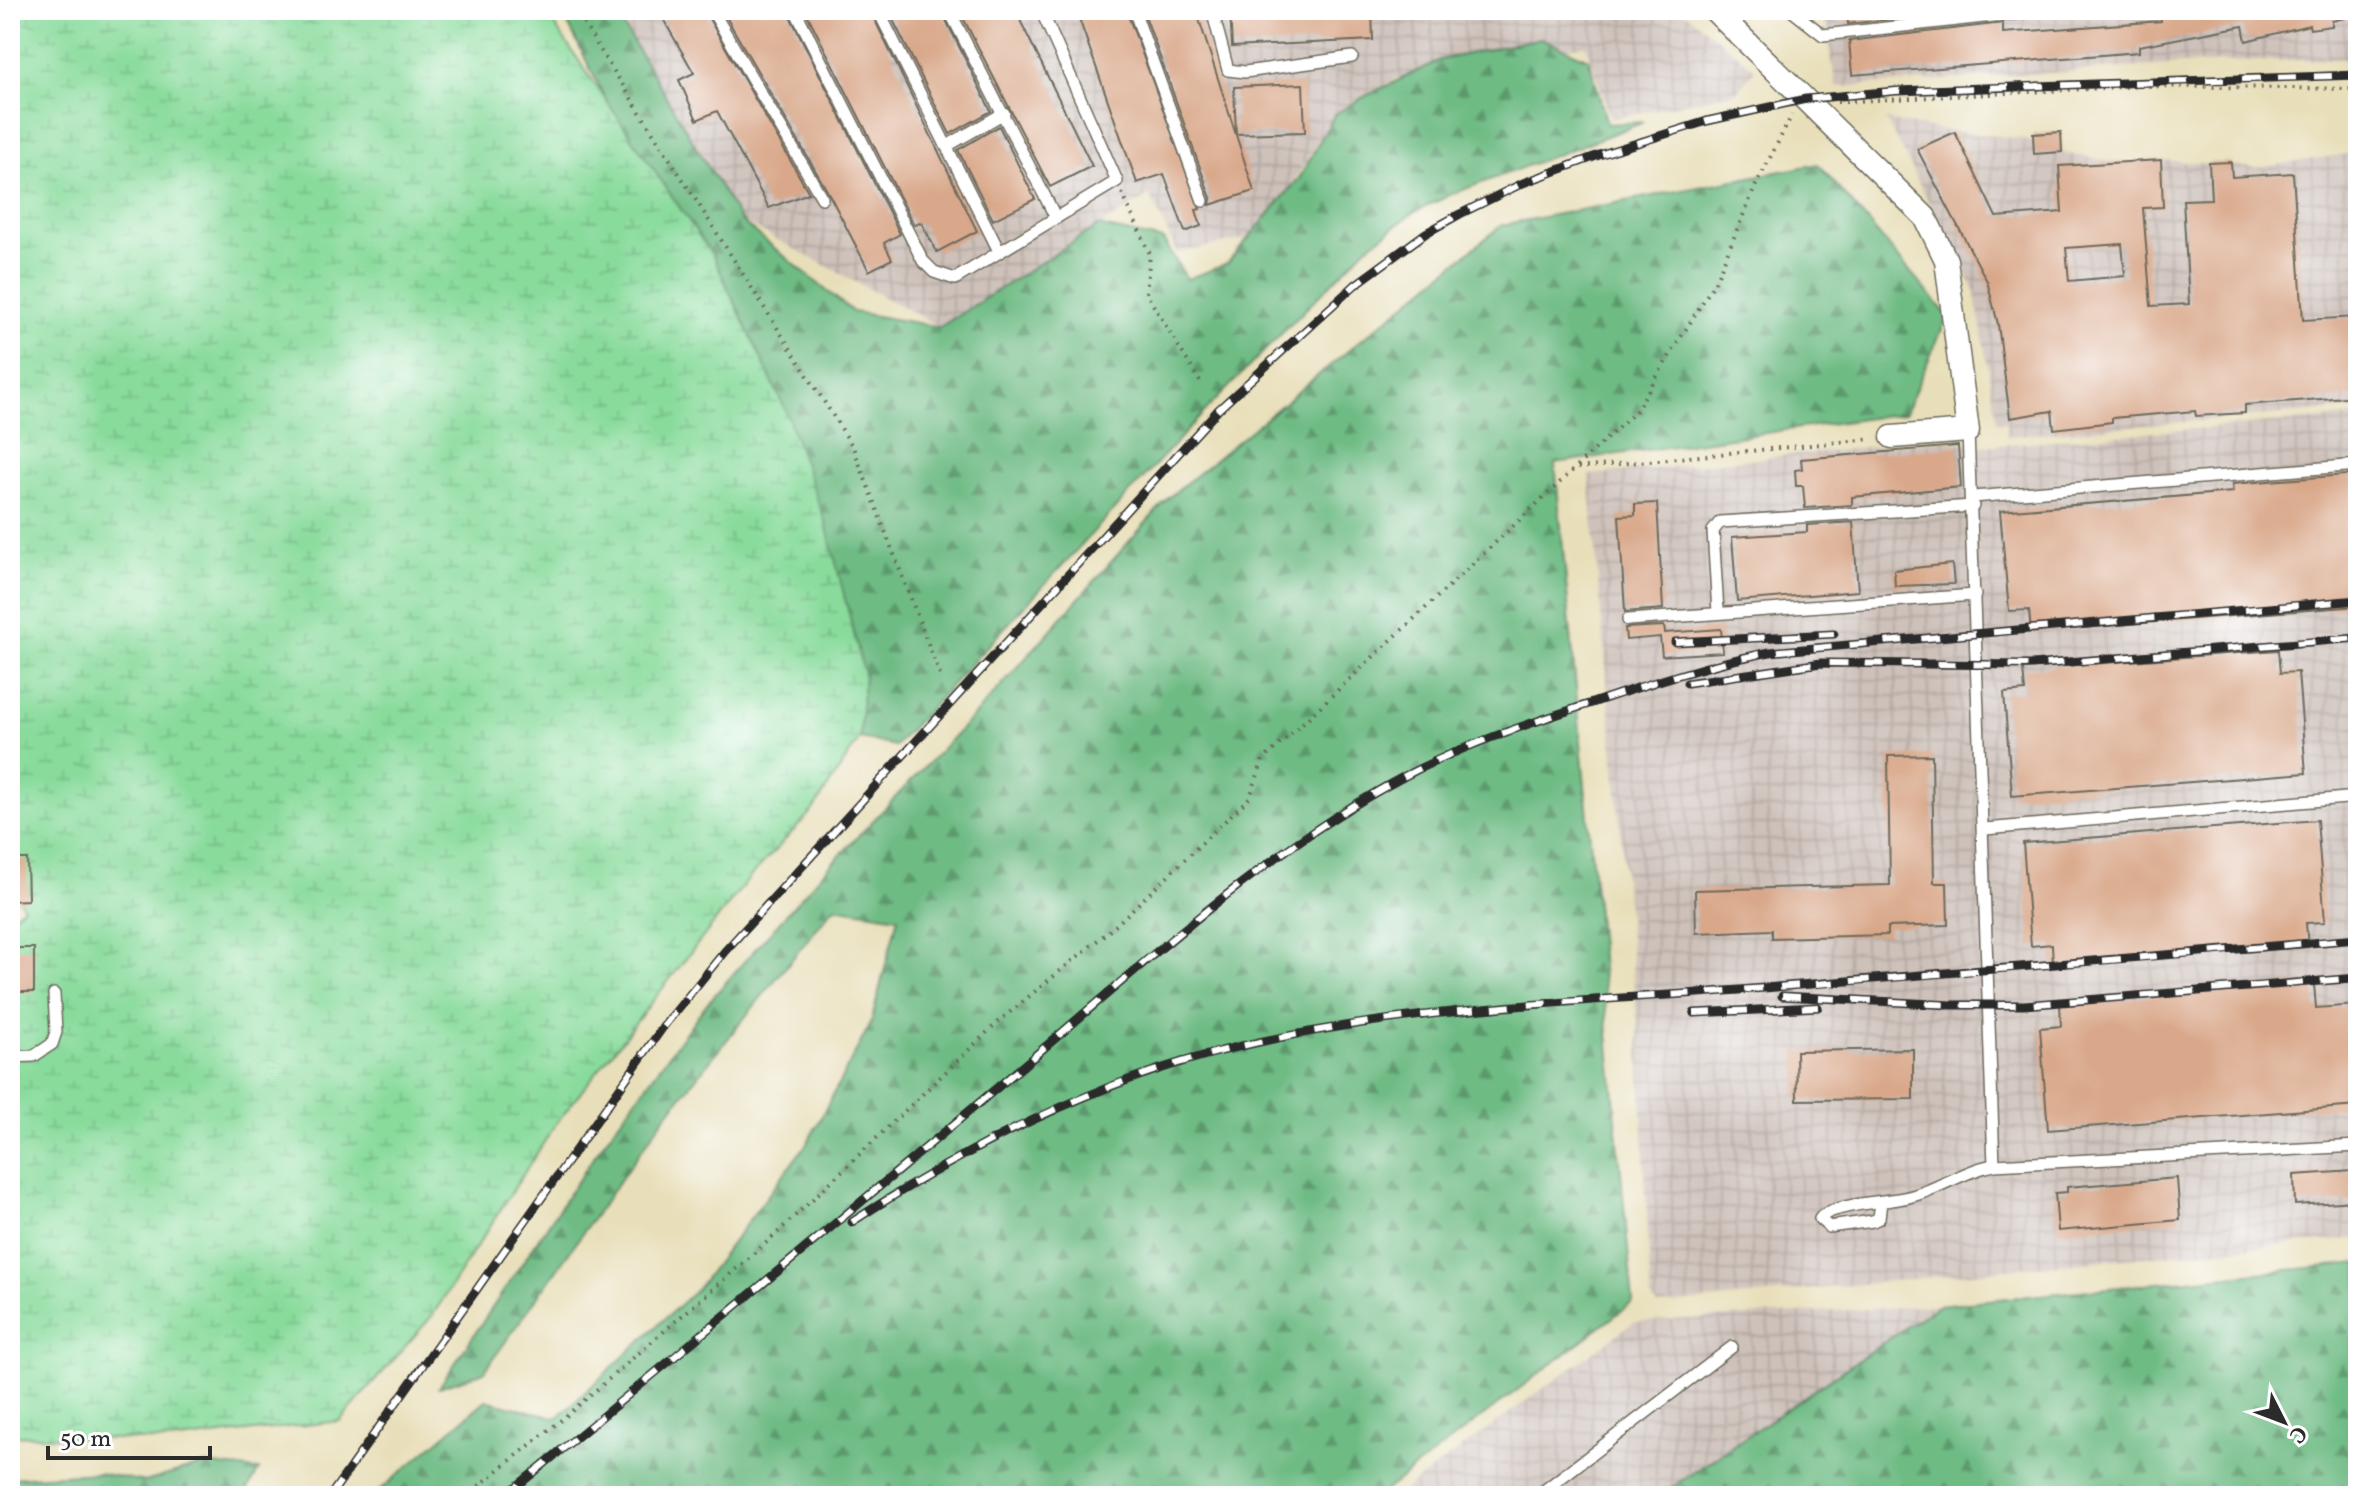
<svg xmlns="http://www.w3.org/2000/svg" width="2368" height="1506" font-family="Vollkorn,serif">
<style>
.industrial{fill:url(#industrial-grid)}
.forest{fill:url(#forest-firs);stroke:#4c7358;stroke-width:2}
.wetland{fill:url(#wetland-marsh);stroke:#5a8364;stroke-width:2}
.building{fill:#d9a88a;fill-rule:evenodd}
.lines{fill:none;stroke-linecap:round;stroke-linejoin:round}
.lane-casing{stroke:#6d6a5d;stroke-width:14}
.street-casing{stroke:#6d6a5d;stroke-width:25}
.path{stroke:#6d6a5d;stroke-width:4;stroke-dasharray:2 6;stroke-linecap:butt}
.lane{stroke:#fff;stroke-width:11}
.street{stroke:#fff;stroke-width:22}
.rail-casing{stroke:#2b2b2b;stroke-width:9}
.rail{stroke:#fff;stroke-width:6;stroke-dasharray:18;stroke-linecap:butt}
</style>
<defs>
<pattern id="industrial-grid" width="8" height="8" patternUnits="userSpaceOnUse" patternTransform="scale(2)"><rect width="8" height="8" fill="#cec1ba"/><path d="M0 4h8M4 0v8" fill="none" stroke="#b1a6a0"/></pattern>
<pattern id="forest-firs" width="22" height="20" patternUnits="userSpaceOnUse" patternTransform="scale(2)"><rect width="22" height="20" fill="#6ebb84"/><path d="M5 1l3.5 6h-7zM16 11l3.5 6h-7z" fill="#5b986c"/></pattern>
<pattern id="wetland-marsh" width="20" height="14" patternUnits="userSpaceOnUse" patternTransform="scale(2)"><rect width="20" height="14" fill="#89db9c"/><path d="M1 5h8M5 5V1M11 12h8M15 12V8" fill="none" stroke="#76bc87"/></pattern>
</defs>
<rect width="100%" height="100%" fill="#fff"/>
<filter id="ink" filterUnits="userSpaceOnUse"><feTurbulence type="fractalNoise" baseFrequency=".0125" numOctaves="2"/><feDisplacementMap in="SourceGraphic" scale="16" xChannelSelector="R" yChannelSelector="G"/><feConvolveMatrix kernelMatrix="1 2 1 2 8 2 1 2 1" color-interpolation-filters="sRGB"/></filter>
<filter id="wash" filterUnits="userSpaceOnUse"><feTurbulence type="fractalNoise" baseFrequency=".006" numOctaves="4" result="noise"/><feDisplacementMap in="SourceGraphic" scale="32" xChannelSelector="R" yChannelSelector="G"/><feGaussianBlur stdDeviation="1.8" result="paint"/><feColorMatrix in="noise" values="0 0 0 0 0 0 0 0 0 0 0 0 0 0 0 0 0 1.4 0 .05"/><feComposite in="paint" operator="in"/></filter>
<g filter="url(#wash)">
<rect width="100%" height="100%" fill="#e8dfba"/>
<!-- industrial -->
<g class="industrial">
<polygon points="614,10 1682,10 1755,69 1737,92 1611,119 1586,45 1394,79 1324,132 1260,236 1177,253 1150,195 940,327 740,220"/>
<polygon points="1824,10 2358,10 2358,58 2196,63 1836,87"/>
<polygon points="1886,120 1942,130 2024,139 2068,154 2116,162 2161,160 2256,168 2358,152 2358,408 2007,436 2006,422 1997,422 1975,291"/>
<polygon points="2358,416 2358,1238 2028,1267 1658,1305 1651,1298 1638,1030 1589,475 1943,440 1981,446"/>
<polygon points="1939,1305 1659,1496 1396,1496 1634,1322"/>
</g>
<!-- forest -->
<g class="forest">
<polygon points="561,10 614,10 740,220 853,312 940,327 1098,226 1163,240 1187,279 1227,264 1300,177 1335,114 1366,96 1440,60 1541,38 1589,59 1607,124 1644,122 1452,194 1413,213 1366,248 1210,406 895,746 860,738 864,673 713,256 611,110"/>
<polygon points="1818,164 1948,316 1905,413 1555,463 1633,1302 1378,1496 373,1496 486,1400 557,1418 697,1289 808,1142 871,1023 898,917 834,907 667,1114 484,1372 439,1387 599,1149 705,1006 819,877 983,706 1168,498 1502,225"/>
<polygon points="2358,1263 2358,1496 1659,1496 1939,1305"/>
<polygon points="204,1464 259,1470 244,1496 10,1496 10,1478 99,1473 145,1482"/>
</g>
<!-- wetland -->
<polygon class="wetland" points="10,10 544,10 713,256 785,409 826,524 864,673 860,738 813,810 751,876 555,1125 432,1316 340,1421 170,1441 10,1435 10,918 24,907 10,887"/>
<g id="blocks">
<!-- building -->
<g class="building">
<polygon points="658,10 704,10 809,193 769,208 717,111 697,120 679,80 694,73"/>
<polygon points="722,10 787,10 900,234 884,243 892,259 869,271 829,194"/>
<polygon points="805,10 870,10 977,231 937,252 921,222 914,225"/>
<polygon points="888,10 941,10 991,111 950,134"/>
<polygon points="959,10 1015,10 1092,166 1050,187"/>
<polygon points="1076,10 1126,10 1200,209 1196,210 1201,226 1185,232 1164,174 1137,183"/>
<polygon points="1143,10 1196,10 1254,191 1210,205 1211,198"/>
<polygon points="1230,10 1372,10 1373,40 1232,47"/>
<polygon points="1847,10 1970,10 1848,24"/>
<polygon points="2159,10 2344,10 2345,18 2332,21 2332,26 2310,29 2309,25 2246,41 2243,26 2139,46 2139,52 1852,75 1849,41 2003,23 2003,33 2161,21"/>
<polygon points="1303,84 1305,132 1236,134 1234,87"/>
<polygon points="999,126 1035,199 993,220 958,150"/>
<path d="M1955,132L1996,217L2062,212L2059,166L2161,160L2163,207L2143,208L2151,306L2189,304L2183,200L2211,199L2209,163L2231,162L2232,177L2293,173L2303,320L2358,317V396L2245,405V413L2196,416L2195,411L2112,418V422L2054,429L2052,411L2010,418L1998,324L1987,281L1917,149ZM2122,244L2125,276L2069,281L2066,248Z"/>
<polygon points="2061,132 2062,152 2034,154 2033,134"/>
<polygon points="1958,446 1961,487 1852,497 1852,505 1805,508 1803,486 1796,486 1795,470 1802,469 1801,459"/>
<polygon points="2358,474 2358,606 2031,632 2029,610 2009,611 2000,511 2233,492 2232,484"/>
<polygon points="1657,503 1663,609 1625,612 1619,516 1635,515 1635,504"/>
<polygon points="1853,522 1858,591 1737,601 1732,537 1807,532 1807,525"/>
<polygon points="1952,564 1954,584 1895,586 1894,570"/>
<polygon points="1664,626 1665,633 1721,629 1723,652 1662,656 1660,637 1626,640 1625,628"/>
<polygon points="2278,650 2280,673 2298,672 2306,773 2012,796 2004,693 2025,691 2023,669"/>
<polygon points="1932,755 1934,883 1947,883 1948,925 1888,927 1888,935 1772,938 1772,930 1696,933 1695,890 1890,885 1888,756"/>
<polygon points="2317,820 2325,922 2306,923 2308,947 2053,966 2052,944 2031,946 2023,843"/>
<polygon points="10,859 27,859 28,900 10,901"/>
<rect x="10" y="948" width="24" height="44"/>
<polygon points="2314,984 2316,1008 2358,1005 2358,1106 2048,1130 2040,1028 2061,1026 2060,1004"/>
<polygon points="1913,1049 1913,1099 1797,1100 1796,1051"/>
<polygon points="2353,1171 2355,1201 2295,1205 2294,1175"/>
<polygon points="2177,1178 2180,1220 2058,1231 2055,1193 2067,1192 2067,1187"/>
</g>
</g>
</g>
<g filter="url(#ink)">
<use href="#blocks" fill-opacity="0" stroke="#6d6a5d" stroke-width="2"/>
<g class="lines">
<!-- lane casing -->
<g class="lane-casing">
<g id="lane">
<polyline points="712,10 822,198"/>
<polyline points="795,10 923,261 934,272 955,279 1117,181 1041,10"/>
<polyline points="878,10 999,251"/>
<polyline points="949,10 1056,218"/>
<polyline points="1134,10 1203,201"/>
<polyline points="1212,10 1228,70 1245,72 1352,57"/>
<polyline points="1791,10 1823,35 2047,10"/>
<polyline points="1719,14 1772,10"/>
<polyline points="947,146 1004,113"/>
<polyline points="1968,431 1994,1165"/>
<polyline points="1973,497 2358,465"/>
<polyline points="1718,612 1713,531 1720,522 1973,506"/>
<polyline points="1628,620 1975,595"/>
<polyline points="1985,829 2358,797"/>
<polyline points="10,1057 34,1056 52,1044 56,1032 54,994"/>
<path d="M1881,1202L1879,1218L1873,1221L1829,1227L1820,1219C1828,1205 1881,1202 1898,1199C1933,1194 1960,1171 1994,1165L2358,1146"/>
<polyline points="1537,1496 1732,1347"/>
</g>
</g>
<!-- street casing -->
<g class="street-casing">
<polyline id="street" points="1714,10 1925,217 1946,260 1968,431 1892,437"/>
</g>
<!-- path -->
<g class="path">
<polyline points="575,10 853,447 940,675"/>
<polyline points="1837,102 2142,86 2358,89"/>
<polyline points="1122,193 1150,254 1146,293 1202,385"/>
<polyline points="1578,468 1871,439"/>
<polyline points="466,1496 565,1417 774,1236 999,1021 1115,926 1250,797 1263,760 1635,412 1715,282 1756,185 1792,115"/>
</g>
<!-- lane -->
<use href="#lane" class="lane"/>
<!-- street -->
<use href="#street" class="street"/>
<!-- rail casing -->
<g class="rail-casing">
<g id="rail">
<polyline points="1675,642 1834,634"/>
<polyline points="1687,683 1821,663 2032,665 2358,638"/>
<polyline points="1782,996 1951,1005 2024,1005 2358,978"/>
<polyline points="1694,1013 1818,1007"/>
<path d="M852,1222C963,1150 1082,1088 1210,1054C1386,1007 1572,1003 1752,989C1954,973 2156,956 2358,939"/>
<polyline points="330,1496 663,1027 725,951 1219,409 1355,285 1426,233 1460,214 1523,183 1599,155 1707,121 1806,99 1896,91 2358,75"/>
<path d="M505,1496C675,1357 844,1217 1011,1076C1137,970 1259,854 1405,776C1465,744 1528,724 1592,703C1651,683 1709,664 1770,652L2358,600"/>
</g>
</g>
<!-- rail -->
<use href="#rail" class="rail"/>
</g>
</g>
<!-- margin -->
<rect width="2368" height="1506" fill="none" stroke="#fff" stroke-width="40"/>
<!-- north arrow -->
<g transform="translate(2284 1422) rotate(132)" stroke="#ffffff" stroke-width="6" paint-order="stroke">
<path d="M0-6L14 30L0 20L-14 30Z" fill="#2b2b2b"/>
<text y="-12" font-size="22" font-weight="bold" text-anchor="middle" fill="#2b2b2b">С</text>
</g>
<!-- scale -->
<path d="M48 1446v12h162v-12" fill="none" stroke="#2b2b2b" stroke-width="4"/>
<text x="60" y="1446" font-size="24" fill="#2b2b2b" stroke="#ffffff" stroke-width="6" paint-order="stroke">50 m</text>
</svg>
